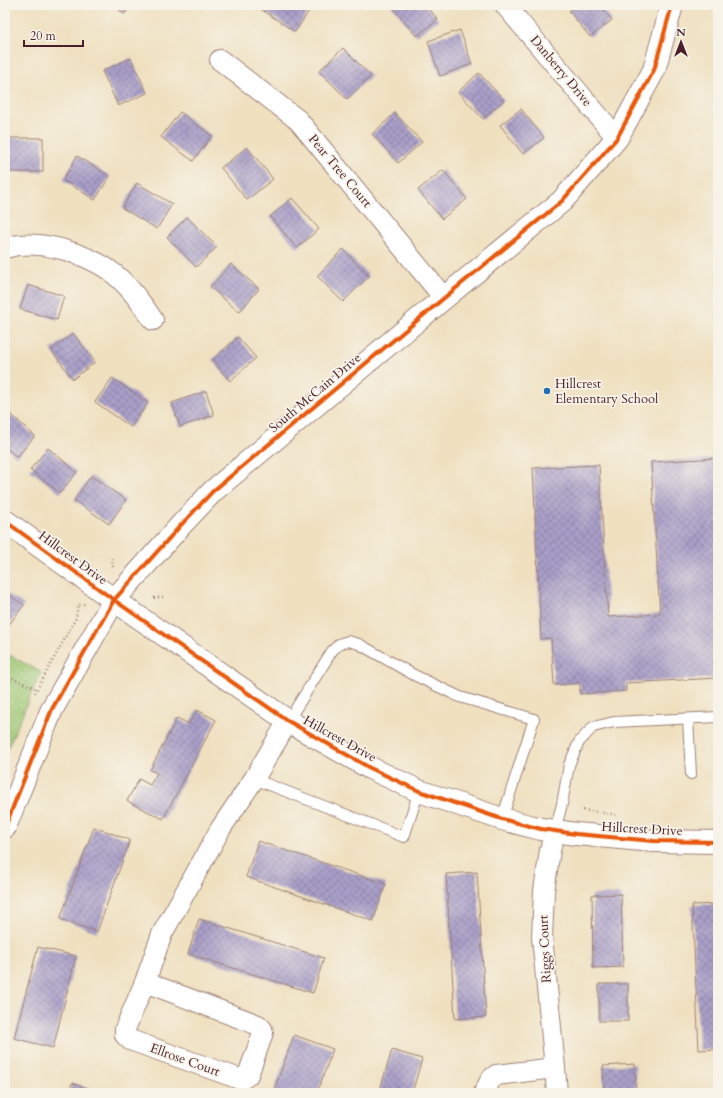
<svg xmlns="http://www.w3.org/2000/svg" width="723" height="1098" font-family="Cardo,serif">
<style>
.park{fill:url(#park-dots);stroke:#74734f}
.building{fill:url(#building-cross-hatch)}
.lines{fill:none;stroke-linecap:round;stroke-linejoin:round}
.service-casing{stroke:#9c8076;stroke-width:12}
.minor-casing{stroke:#9c8076;stroke-width:22}
.tertiary-casing{stroke:#9c8076;stroke-width:24}
.path{stroke:#9c8076;stroke-width:2.5;stroke-dasharray:1 3;stroke-linecap:butt}
.service{stroke:#fff;stroke-width:10}
.minor{stroke:#fff;stroke-width:20}
.tertiary{stroke:#fff;stroke-width:22}
.cycleway-casing{stroke:#f7f3e8;stroke-width:6}
.cycleway{stroke:#e8590c;stroke-width:4}
.poi-dot{fill:#1f6fb2;stroke:#f7f3e8;stroke-width:1.5}
.labels{text-anchor:middle;dominant-baseline:central;stroke-width:3.5;stroke-linejoin:round;paint-order:stroke}
.street-label{font-size:13px;fill:#4a1f2b;stroke:#f7f3e8}
.poi-label{font-size:13px;fill:#4a1f2b;stroke:#f7f3e8;text-anchor:start}
</style>
<defs>
<pattern id="park-dots" width="8" height="8" patternUnits="userSpaceOnUse"><rect width="8" height="8" fill="#9dc773"/><path d="M2 2h.1M6 6h.1" fill="none" stroke="#89aa64" stroke-width="1.8" stroke-linecap="round"/></pattern>
<pattern id="building-cross-hatch" width="8" height="8" patternUnits="userSpaceOnUse"><rect width="8" height="8" fill="#a99fc9"/><path d="M0 0l8 8M0 8l8-8" fill="none" stroke="#8c81a3"/></pattern>
</defs>
<rect width="100%" height="100%" fill="#f7f3e8"/>
<filter id="ink" filterUnits="userSpaceOnUse"><feTurbulence type="fractalNoise" baseFrequency=".025" numOctaves="2"/><feDisplacementMap in="SourceGraphic" scale="8" xChannelSelector="R" yChannelSelector="G"/><feConvolveMatrix kernelMatrix="1 2 1 2 8 2 1 2 1" color-interpolation-filters="sRGB"/></filter>
<filter id="wash" filterUnits="userSpaceOnUse"><feTurbulence type="fractalNoise" baseFrequency=".012" numOctaves="4" result="noise"/><feDisplacementMap in="SourceGraphic" scale="16" xChannelSelector="R" yChannelSelector="G"/><feGaussianBlur stdDeviation="0.9" result="paint"/><feColorMatrix in="noise" values="0 0 0 0 0 0 0 0 0 0 0 0 0 0 0 0 0 1.4 0 .05"/><feComposite in="paint" operator="in"/></filter>
<g filter="url(#wash)">
<rect width="100%" height="100%" fill="#efe0c0"/>
<!-- park -->
<polygon class="park" points="5,653 41,672 5,754"/>
<g id="blocks">
<!-- building -->
<g class="building">
<polygon points="114,5 132,5 124,14"/>
<polygon points="264,5 307,5 311,8 295,32 261,9"/>
<polygon points="391,5 426,5 438,20 416,36"/>
<polygon points="576,5 599,5 612,20 590,37 569,11"/>
<polygon points="460,30 472,64 440,76 428,41"/>
<polygon points="343,48 371,76 347,99 319,71"/>
<polygon points="131,58 147,93 118,106 102,71"/>
<polygon points="479,73 504,100 483,119 458,92"/>
<polygon points="521,109 544,138 523,154 500,125"/>
<polygon points="180,112 212,136 193,161 161,137"/>
<polygon points="395,113 422,142 398,163 372,134"/>
<rect x="5" y="138" width="38" height="34"/>
<polygon points="247,147 273,179 247,200 221,168"/>
<polygon points="77,156 110,176 95,200 63,180"/>
<polygon points="443,170 467,199 442,219 418,190"/>
<polygon points="137,183 172,204 157,229 122,208"/>
<polygon points="292,198 319,229 297,248 270,217"/>
<polygon points="187,217 217,247 196,267 167,237"/>
<polygon points="343,249 369,276 343,302 317,276"/>
<polygon points="231,264 259,289 239,312 210,287"/>
<polygon points="28,285 64,296 57,320 20,309"/>
<polygon points="73,333 95,362 73,379 51,350"/>
<polygon points="238,337 256,358 230,381 212,360"/>
<polygon points="112,378 148,403 131,427 95,402"/>
<polygon points="206,391 214,415 180,427 172,403"/>
<polygon points="6,410 35,436 17,457 5,447 5,412"/>
<polygon points="48,448 77,472 60,493 30,470"/>
<polygon points="718,458 718,678 626,683 626,691 580,694 580,683 554,685 551,638 541,639 533,468 599,465 608,617 660,614 651,462"/>
<polygon points="91,476 126,500 109,524 74,500"/>
<polygon points="5,592 24,605 8,626 5,624"/>
<polygon points="197,710 216,720 163,819 127,801 139,779 150,785 157,773 150,770 177,718 189,724"/>
<polygon points="94,827 130,840 97,932 60,919"/>
<polygon points="258,841 386,884 373,921 246,877"/>
<polygon points="477,872 486,1017 455,1019 446,874"/>
<polygon points="621,894 623,967 593,968 592,895"/>
<polygon points="718,904 718,1049 699,1050 692,905"/>
<polygon points="199,919 324,958 313,993 188,954"/>
<polygon points="38,947 76,956 53,1048 14,1038"/>
<rect x="599" y="984" width="29" height="37"/>
<polygon points="294,1035 333,1049 317,1093 273,1093"/>
<polygon points="392,1050 422,1059 412,1093 379,1093"/>
<polygon points="635,1064 636,1093 604,1093 603,1066"/>
<polygon points="72,1083 102,1093 69,1093"/>
</g>
</g>
</g>
<g filter="url(#ink)">
<use href="#blocks" fill-opacity="0" stroke="#9c8076" stroke-width="1"/>
<g class="lines">
<!-- service casing -->
<g class="service-casing">
<g id="service">
<polyline points="688,719 691,774"/>
<polyline points="288,721 332,651 339,644 348,641 359,644 414,675 460,697 534,719 502,819"/>
<polyline points="254,779 404,837 419,791"/>
<polyline points="555,831 562,804 569,765 579,742 593,727 614,722 718,717"/>
</g>
</g>
<!-- minor casing -->
<g class="minor-casing">
<g id="minor">
<polyline points="505,5 617,138"/>
<polyline points="220,60 298,120 444,298"/>
<path d="M5,248C10,247 15,245 20,245C51,242 97,257 120,279C133,291 143,305 153,320"/>
<polyline points="555,831 550,850 544,891 542,937 555,1068"/>
<polyline points="145,982 258,1025 262,1029 263,1033 248,1075 244,1078 237,1078 130,1040 125,1035 125,1029 145,982 162,934 221,828 254,779 288,721"/>
<polyline points="484,1093 491,1079 496,1075 555,1068 557,1093"/>
</g>
</g>
<!-- tertiary casing -->
<g class="tertiary-casing">
<g id="tertiary">
<polyline points="5,521 114,600 288,721 370,768 419,791 502,819 541,829 576,834 654,841 718,842"/>
<polyline points="5,827 52,709 114,600 181,525 213,491 444,298 562,201 617,138 654,70 672,5"/>
</g>
</g>
<!-- path -->
<g class="path">
<polyline points="112,558 113,568"/>
<polyline points="154,598 163,597"/>
<polyline points="5,675 37,689"/>
<polyline points="35,693 76,618 78,605 85,604"/>
<polyline points="583,810 618,815"/>
</g>
<!-- service -->
<use href="#service" class="service"/>
<!-- minor -->
<use href="#minor" class="minor"/>
<!-- tertiary -->
<use href="#tertiary" class="tertiary"/>
<!-- cycleway casing -->
<g class="cycleway-casing">
<g id="cycleway">
<polyline points="5,521 114,600 288,721 370,768 419,791 502,819 541,829 576,834 654,841 718,842"/>
<polyline points="5,827 52,709 114,600 181,525 213,491 444,298 562,201 617,138 654,70 672,5"/>
</g>
</g>
<!-- cycleway -->
<use href="#cycleway" class="cycleway"/>
</g>
</g>
<!-- markers -->
<circle class="poi-dot" cx="547" cy="391" r="4"/>
<g class="labels">
<!-- street labels -->
<g class="street-label">
<text transform="translate(561 71) rotate(50)">Danberry Drive</text>
<text transform="translate(340 171) rotate(50)">Pear Tree Court</text>
<text transform="translate(315 393) rotate(-40)">South McCain Drive</text>
<text transform="translate(73 558) rotate(36)">Hillcrest Drive</text>
<text transform="translate(340 739) rotate(29)">Hillcrest Drive</text>
<text transform="translate(642 829) rotate(3)">Hillcrest Drive</text>
<text transform="translate(545 949) rotate(-93)">Riggs Court</text>
<text transform="translate(185 1060) rotate(20)">Ellrose Court</text>
</g>
<!-- poi labels -->
<g class="poi-label">
<text x="555" y="384">Hillcrest<tspan x="555" dy="15">Elementary School</tspan></text>
</g>
</g>
<!-- margin -->
<rect width="723" height="1098" fill="none" stroke="#f7f3e8" stroke-width="20"/>
<!-- north arrow -->
<g transform="translate(681 42)" stroke="#f7f3e8" stroke-width="3" paint-order="stroke">
<path d="M0-3L7 15L0 10L-7 15Z" fill="#4a1f2b"/>
<text y="-6" font-size="11" font-weight="bold" text-anchor="middle" fill="#4a1f2b">N</text>
</g>
<!-- scale -->
<path d="M24 40v6h59v-6" fill="none" stroke="#4a1f2b" stroke-width="2"/>
<text x="30" y="40" font-size="12" fill="#4a1f2b" stroke="#f7f3e8" stroke-width="3" paint-order="stroke">20 m</text>
</svg>
